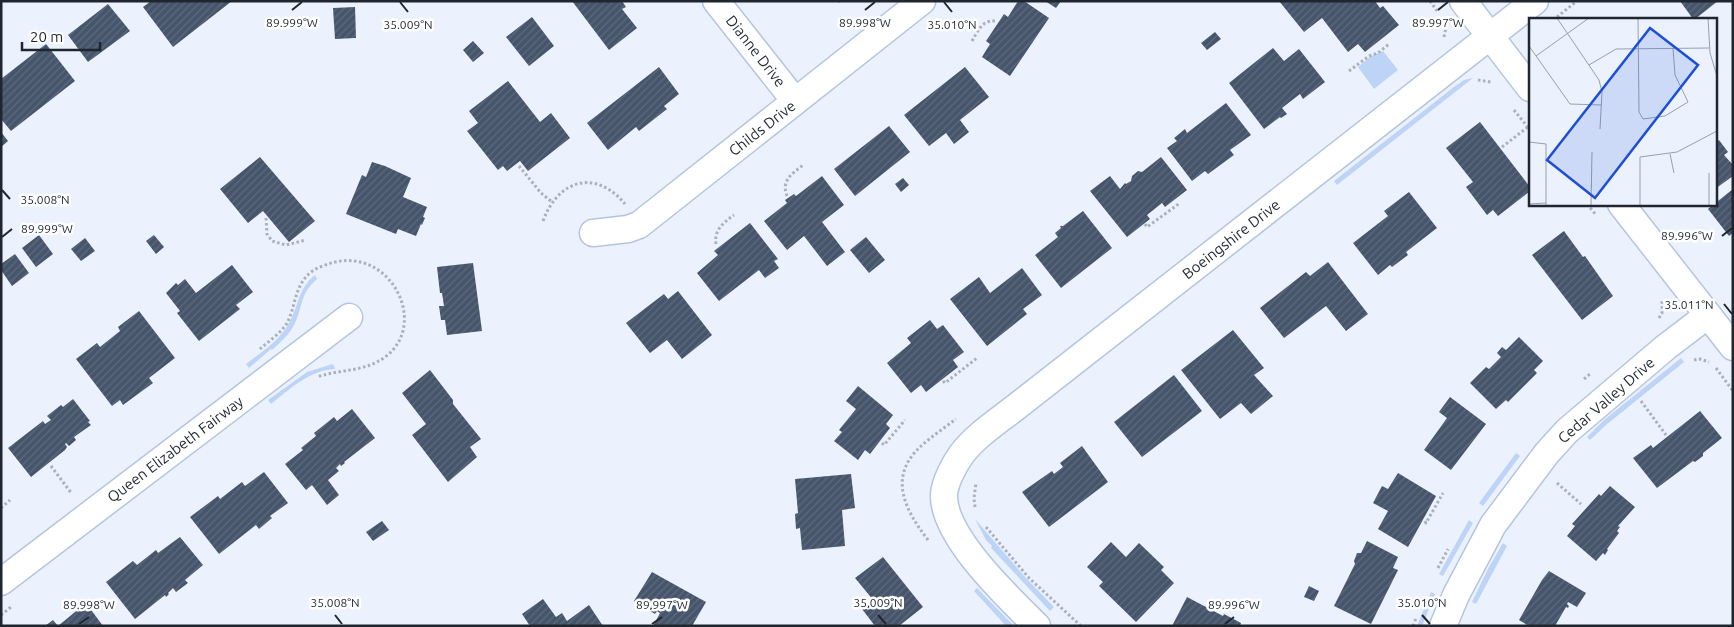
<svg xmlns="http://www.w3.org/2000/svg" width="1734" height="627" font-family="Ubuntu,sans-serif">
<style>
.green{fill:#bed4f6}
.building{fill:url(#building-hatch)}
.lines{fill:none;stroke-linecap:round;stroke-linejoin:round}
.minor-casing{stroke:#b4c5e0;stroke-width:29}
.path{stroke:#aab1bc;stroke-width:3;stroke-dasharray:2.5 2.5;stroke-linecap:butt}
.minor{stroke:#fff;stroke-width:26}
.ticks{fill:none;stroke:#1f2630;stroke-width:2}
.labels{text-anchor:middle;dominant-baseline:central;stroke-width:5;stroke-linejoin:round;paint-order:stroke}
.street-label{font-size:15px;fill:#1f2630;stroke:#fff}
.inset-road{fill:none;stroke:#99a0ab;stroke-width:1}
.view{fill:#1d4ed8;fill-opacity:0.15;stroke:#1d4ed8;stroke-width:2.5}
.inset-edge{fill:none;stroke:#1f2630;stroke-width:2.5}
.ticks-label{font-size:12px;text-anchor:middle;fill:#1f2630;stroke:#fff;stroke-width:5;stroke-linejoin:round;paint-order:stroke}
</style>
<defs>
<pattern id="building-hatch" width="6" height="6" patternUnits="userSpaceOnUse" patternTransform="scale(1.25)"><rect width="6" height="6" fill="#46556b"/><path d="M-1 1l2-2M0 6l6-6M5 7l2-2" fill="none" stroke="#5e6a7c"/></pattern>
</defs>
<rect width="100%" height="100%" fill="#ebf2fd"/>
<!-- green -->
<g class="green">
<polygon points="1383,51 1398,70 1374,89 1358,67 1371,56"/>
<polygon points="1473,78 1337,185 1334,181 1454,87 1464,80"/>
<path d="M315,275L317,279C299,295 304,304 295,323C290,334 281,342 272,350L271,349L249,368L246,364C262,352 280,340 289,323C299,306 298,288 315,275Z"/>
<polygon points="1681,358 1684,362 1606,425 1590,440 1587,437 1604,420"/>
<path d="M333,364L335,369C310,370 290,389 271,404L268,400L307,372Z"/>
<polygon points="1516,453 1520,456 1483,506 1479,503"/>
<polygon points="975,519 1026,578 1054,607 1050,611 991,548 992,546 986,540"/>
<polygon points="1469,520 1473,523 1443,576 1439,574"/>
<polygon points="1503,543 1507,546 1476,604 1472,602 1489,567"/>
<polygon points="977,588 1014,626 1006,626 974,591"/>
<polygon points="1431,592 1435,594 1422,626 1417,626"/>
</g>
<!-- building -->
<g class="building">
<polygon points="151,1 232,1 173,47 143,7"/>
<polygon points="572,1 622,1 626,7 622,9 637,28 609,50"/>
<polygon points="1018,1 1024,1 1049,18 1010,76 982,57 990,44 986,41 1004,14 1008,17"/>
<polygon points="1045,1 1061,1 1056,8"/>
<polygon points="1279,1 1375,1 1380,8 1383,6 1399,25 1365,52 1358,44 1348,52 1322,18 1304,32"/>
<polygon points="1680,1 1718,1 1695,19 1693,19"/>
<polygon points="108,4 130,31 88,62 68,35"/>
<polygon points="355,7 356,38 335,39 333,8"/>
<polygon points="532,17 554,46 529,66 506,37"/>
<polygon points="1215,32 1221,39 1207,50 1201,43"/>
<polygon points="473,41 484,53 473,62 463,50"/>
<polygon points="46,44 75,81 11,131 1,119 1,79"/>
<polygon points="1273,48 1284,61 1299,49 1325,82 1303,99 1300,94 1282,108 1287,114 1281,118 1280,117 1264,129 1229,83"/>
<polygon points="659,67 679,94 664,106 667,109 639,131 636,127 608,150 587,123"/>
<polygon points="965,67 989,97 960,120 969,132 954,144 946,133 929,146 904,115"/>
<polygon points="508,81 540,122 551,113 570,138 528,171 520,161 507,171 503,166 498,170 467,131 478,123 469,111"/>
<polygon points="1226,103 1251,135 1230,150 1234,155 1208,174 1205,171 1192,181 1167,148 1177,141 1174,138 1185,129 1187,133"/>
<polygon points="1480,122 1530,187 1530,191 1498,216 1493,210 1487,215 1466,187 1473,182 1446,148"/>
<polygon points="889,126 910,152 855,196 834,169"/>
<polygon points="1,132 8,141 1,147"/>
<polygon points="1719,140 1728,152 1724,155 1733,165 1733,176 1715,189 1715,143"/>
<polygon points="260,157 315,221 289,242 263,211 248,223 220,189"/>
<polygon points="1161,157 1187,190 1165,207 1162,203 1147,215 1150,219 1127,237 1090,191 1110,176 1120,189 1125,183 1126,184 1131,181 1132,176 1138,171 1142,172"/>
<polygon points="372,162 385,166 411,178 403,197 427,207 423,217 425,218 422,225 421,224 416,236 398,229 396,234 346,214 362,175 366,177"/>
<polygon points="822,176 844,205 822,222 845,252 827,266 804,236 787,250 764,221 787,203 785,200 794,194 796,196"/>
<polygon points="903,178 909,185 901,192 895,184"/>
<polygon points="1733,189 1733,233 1729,236 1708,209"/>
<polygon points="1409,192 1437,228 1406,252 1408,255 1392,267 1390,265 1378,275 1353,243 1388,216 1384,211"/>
<polygon points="1083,211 1112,248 1061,288 1035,255 1058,237 1055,233 1061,228 1060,226 1063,226"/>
<polygon points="750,223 778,259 774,261 779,268 765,278 759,270 719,301 697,273 718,255 714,251"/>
<polygon points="1564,231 1583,257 1585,256 1613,296 1582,320 1532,255"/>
<polygon points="39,235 53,254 36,267 22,248"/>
<polygon points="154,235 164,247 156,254 146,241"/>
<polygon points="866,237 885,260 869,273 850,250"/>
<polygon points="85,238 95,251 81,261 71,249"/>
<polygon points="15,254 29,273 12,286 1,270 1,264"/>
<polygon points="1328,262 1368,314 1346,331 1326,306 1284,338 1260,308 1306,272 1310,276"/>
<polygon points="473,263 482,331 447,335 445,320 441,320 439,306 444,306 442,293 440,293 437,267"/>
<polygon points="232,265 253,292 236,305 240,309 199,341 177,313 180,311 166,293 176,283 178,285 185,279 196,293"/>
<polygon points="1022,268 1042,295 1023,309 1027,314 987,346 950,299 979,277 990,293"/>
<polygon points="678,291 712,335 682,359 667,340 650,353 626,323 664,294 668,299"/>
<polygon points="139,311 175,358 149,378 153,383 123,405 120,400 112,406 76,359 97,343 100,347 120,331 118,327"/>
<polygon points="930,320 937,329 943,325 964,352 953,360 958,367 926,392 921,385 911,393 887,363 911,343 907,338"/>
<polygon points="1233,330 1264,368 1254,375 1273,396 1251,414 1241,403 1220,419 1181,370"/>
<polygon points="1519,337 1543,361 1534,370 1537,373 1508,402 1506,400 1496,409 1470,383 1486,367 1489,369 1501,357 1497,353 1502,347 1506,350"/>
<polygon points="430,370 453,400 453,404 481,439 470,447 477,457 448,482 412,435 426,424 402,393"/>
<polygon points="1174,375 1202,411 1142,457 1114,422"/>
<polygon points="858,386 893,415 886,424 890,428 870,454 865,450 858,460 834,441 842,432 839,430 856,409 846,401"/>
<polygon points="1450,397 1486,424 1451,470 1424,450 1447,418 1439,412"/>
<polygon points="73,399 90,421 88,422 91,425 74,437 76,440 69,446 66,443 65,444 67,447 65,450 31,477 8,448 43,421 45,424 51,420 47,416 61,405 63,407"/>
<polygon points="352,409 375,438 344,462 345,463 341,466 340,464 336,468 339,471 328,480 339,495 327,505 312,485 306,490 285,464 303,450 301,448 316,436 314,433 334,417 337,421"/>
<polygon points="1700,411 1722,438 1703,453 1703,456 1695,462 1693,461 1657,488 1633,458 1651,445 1653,448"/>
<polygon points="1082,446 1108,482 1049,527 1022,492 1052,471 1054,474 1063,467 1060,463"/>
<polygon points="264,472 288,503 270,516 272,518 259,529 256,525 219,554 190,517 218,496 220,499 242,482 245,486"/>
<polygon points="1398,473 1436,496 1408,547 1378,529 1388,511 1373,503 1382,486 1388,489"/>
<polygon points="851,474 855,508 842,510 845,546 802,550 800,528 796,529 795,514 798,513 795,479"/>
<polygon points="1610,486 1635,507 1618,526 1620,527 1617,531 1619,533 1607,549 1608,550 1605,555 1603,553 1596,561 1567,536 1575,526 1572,524 1599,494 1601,496"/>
<polygon points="382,521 389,530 373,541 366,532"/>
<polygon points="180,537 203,565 185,580 188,583 176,592 173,588 168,593 169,594 166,597 165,595 135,619 106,582 133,561 137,565 156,550 158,553"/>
<polygon points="1367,541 1398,557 1393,568 1398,570 1371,624 1334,606 1355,564 1354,561 1357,553 1361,553"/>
<polygon points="1111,542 1126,557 1139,543 1164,567 1161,570 1174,583 1136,622 1099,586 1103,582 1087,567"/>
<polygon points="883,557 923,607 899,626 875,626 862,609 874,601 855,578"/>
<polygon points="1549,571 1586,593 1577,607 1568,602 1567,604 1569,606 1568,608 1566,607 1555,626 1529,626 1519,620 1542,580"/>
<polygon points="652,572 706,602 692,626 653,626 660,613 657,611 655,614 634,601"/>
<polygon points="1309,586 1319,591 1314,601 1304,597"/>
<polygon points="1187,597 1223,616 1224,614 1241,623 1240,626 1172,626"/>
<polygon points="543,599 556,617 562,613 567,621 589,605 603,626 530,626 522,614"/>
<polygon points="86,603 103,626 45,626 53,620 58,626"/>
</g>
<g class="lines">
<!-- minor casing -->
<g class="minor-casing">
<g id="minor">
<polyline points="716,1 795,101"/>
<polyline points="1463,1 1530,88"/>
<polyline points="1621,204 1733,347"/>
<polyline points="593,233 628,229 639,225 922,1"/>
<polyline points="1,582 349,317"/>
<path d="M1037,626C1009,598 942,536 944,494C945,482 954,465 961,455C975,436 997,422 1016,407L1535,1"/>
<polyline points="1443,626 1456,595 1493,525 1547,453 1567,431 1666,347 1708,315"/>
</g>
</g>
<!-- path -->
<g class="path">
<polyline points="1430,1 1437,11"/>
<polyline points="838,2 839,1"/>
<polyline points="1557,17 1577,1"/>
<polyline points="1444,37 1446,27 1445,22"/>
<path d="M972,41C978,31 982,20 995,21"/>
<polyline points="1349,71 1369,56 1378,53 1389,44"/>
<polyline points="1478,80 1491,82"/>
<polyline points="1514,110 1530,130"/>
<polyline points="1502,147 1528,127"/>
<polyline points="519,166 541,193 552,202"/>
<path d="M787,196C781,180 792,174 803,165"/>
<polyline points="1587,204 1596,215"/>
<polyline points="266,218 267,234 272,241 286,245 306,240"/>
<path d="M543,221C558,180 595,168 625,204"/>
<polyline points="1145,224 1147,227 1180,203"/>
<path d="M716,244C714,230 723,223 734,215"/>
<polyline points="1659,318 1662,313 1662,301"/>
<path d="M260,349C269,341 281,333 287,323C296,306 294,286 311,272C318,267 327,264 335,262C392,249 429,325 385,357C365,372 340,369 317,377"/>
<polyline points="1694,360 1700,359 1709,362"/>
<polyline points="1716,368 1733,391"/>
<polyline points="1584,379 1590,374"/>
<polyline points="943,381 945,383 977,358"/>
<polyline points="1641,401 1666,435"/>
<polyline points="882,443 884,445 905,420"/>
<polyline points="51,466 72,494"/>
<polyline points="1557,483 1581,504"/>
<polyline points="975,507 974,498 976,483"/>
<polyline points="1,508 10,500"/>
<polyline points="1425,521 1426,523 1443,493"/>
<polyline points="986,527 1029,578 1081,626"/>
<path d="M928,540C906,511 887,478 920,447C931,437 944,428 956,419"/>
<polyline points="1438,568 1448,549"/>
<polyline points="1,615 11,607"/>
<polyline points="1413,626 1416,618"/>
</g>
<!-- minor -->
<use href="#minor" class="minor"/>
</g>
<!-- ticks -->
<path class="ticks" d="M400,2L408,12M944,2L952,12M292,10L302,2M865,10L875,2M1438,10L1448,2M2,190L10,199M1722,236L1732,228M2,237L12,229M1724,304L1732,314M335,615L342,624M878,615L886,624M1422,615L1430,624M79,624L89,617M652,624L662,617M1225,624L1234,617"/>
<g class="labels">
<!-- street labels -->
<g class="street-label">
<text transform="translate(756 51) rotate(52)">Dianne Drive</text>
<text transform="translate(762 128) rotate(-38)">Childs Drive</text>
<text transform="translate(1231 239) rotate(-38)">Boeingshire Drive</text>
<text transform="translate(1606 400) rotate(-41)">Cedar Valley Drive</text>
<text transform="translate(175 449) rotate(-37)">Queen Elizabeth Fairway</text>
</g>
</g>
<!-- overview -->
<g transform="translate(1529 18)">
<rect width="188" height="188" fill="#ebf2fd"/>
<path class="inset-road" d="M28,0L70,62L73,74L71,111M109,0L110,94L114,101L136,98L159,84L146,57L144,30M179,0L181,35L188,58M0,28L41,86L73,87M7,38L60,0M60,47L87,31L180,30M0,124L17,126V187M141,136L145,155M180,155V187M0,186L17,185M62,187L63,134M111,187V139L148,134L188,113"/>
<path class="view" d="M121,10L169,47L66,180L18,142Z"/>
<rect width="188" height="188" class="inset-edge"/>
</g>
<g class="ticks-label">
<text x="292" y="27">89.999°W</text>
<text x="865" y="27">89.998°W</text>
<text x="1438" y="27">89.997°W</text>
<text x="408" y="29">35.009°N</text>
<text x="952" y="29">35.010°N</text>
<text x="45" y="204">35.008°N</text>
<text x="47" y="233">89.999°W</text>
<text x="1687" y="240">89.996°W</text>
<text x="1689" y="309">35.011°N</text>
<text x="335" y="607">35.008°N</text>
<text x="878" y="607">35.009°N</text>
<text x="1422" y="607">35.010°N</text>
<text x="89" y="609">89.998°W</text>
<text x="662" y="609">89.997°W</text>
<text x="1234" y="609">89.996°W</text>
</g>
<!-- border -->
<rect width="1734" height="627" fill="none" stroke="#1f2630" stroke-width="5"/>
<!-- scale -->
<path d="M22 42v8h78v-8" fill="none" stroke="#1f2630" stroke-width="2.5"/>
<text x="30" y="42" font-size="15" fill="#1f2630" stroke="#ffffff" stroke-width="4" paint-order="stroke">20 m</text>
</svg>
